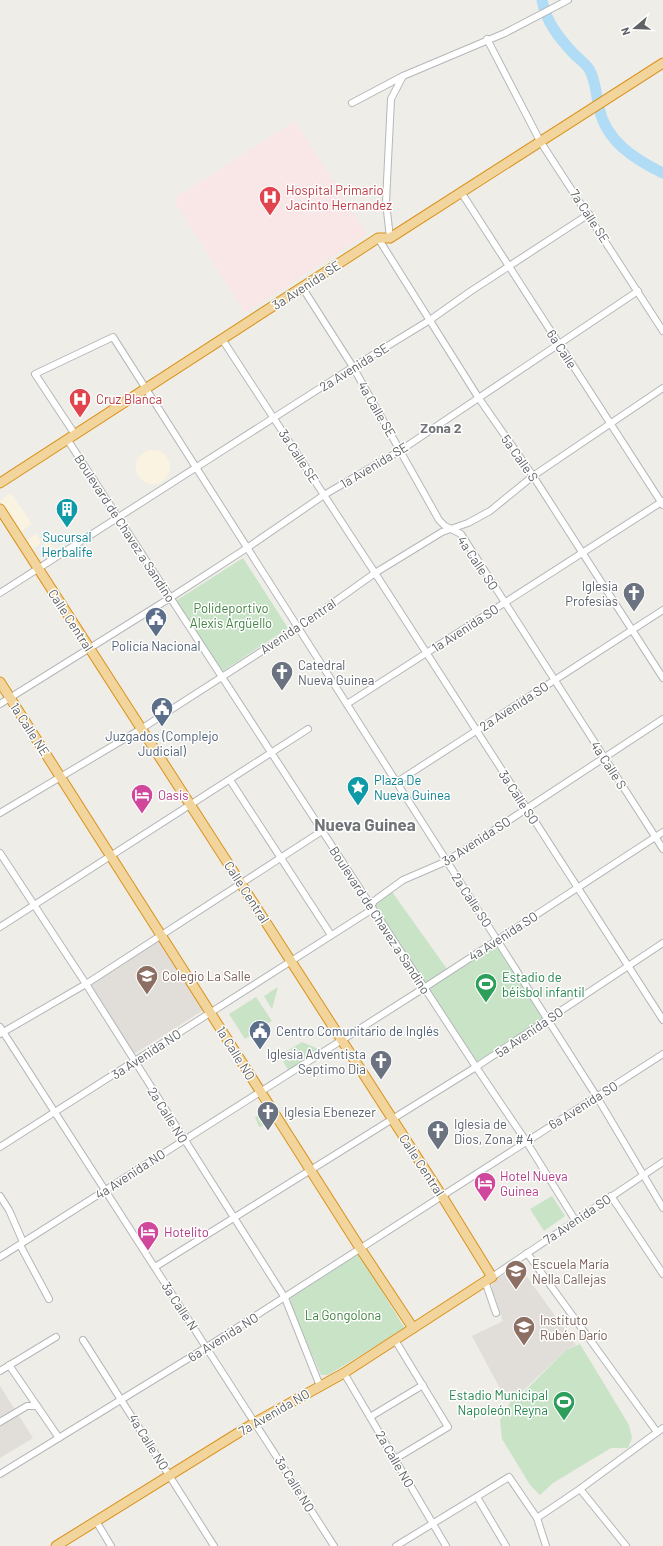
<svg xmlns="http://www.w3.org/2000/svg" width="663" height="1546" font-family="Barlow,sans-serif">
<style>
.commercial{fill:#faf3e1}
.education{fill:#e1ded9}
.medical{fill:#f9e6e6}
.green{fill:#c9e3c7}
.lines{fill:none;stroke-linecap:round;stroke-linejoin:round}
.river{stroke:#b1dcf5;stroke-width:11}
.minor-casing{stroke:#b4b7ba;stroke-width:8}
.highway-casing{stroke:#da921c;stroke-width:11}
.minor{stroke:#fff;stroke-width:6}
.highway{stroke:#f1d59c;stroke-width:9}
.labels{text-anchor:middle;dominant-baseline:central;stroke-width:3;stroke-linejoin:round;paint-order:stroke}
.health-label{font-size:13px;fill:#be3a42;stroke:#fff;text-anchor:start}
.street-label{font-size:13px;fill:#5f6265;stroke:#fff}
.culture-label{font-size:13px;fill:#0d838f;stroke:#fff}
.worship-label{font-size:13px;fill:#5b616d;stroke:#fff;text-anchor:start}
.park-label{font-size:13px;fill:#428241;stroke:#fff}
.service-label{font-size:13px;fill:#4e5e75;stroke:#fff}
.hotel-label{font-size:13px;fill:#b23c85;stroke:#fff;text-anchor:start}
.education-label{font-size:13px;fill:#785e54;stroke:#fff;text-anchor:start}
.leisure-label{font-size:13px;fill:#27864d;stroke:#fff;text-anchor:start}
.neighbourhood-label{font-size:14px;font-weight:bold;fill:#707477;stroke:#fff}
.district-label{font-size:17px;font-weight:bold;fill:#707477;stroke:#fff}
</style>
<rect width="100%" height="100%" fill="#efede7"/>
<!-- commercial -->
<g class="commercial">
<circle cx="153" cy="467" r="17"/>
<polygon points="11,493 32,524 20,532 0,501"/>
<polygon points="36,534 41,543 31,550 26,541"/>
<polygon points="48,539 56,551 51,555 43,542"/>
</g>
<!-- education -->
<g class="education">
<polygon points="160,938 205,1009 134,1054 90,983"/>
<polygon points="520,1267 576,1345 566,1350 510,1403 505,1398 472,1336 503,1321 491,1287 497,1278"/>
<polygon points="0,1386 33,1438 0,1458"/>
</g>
<!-- medical -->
<polygon class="medical" points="295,121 367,234 245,313 173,199"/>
<!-- green -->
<g class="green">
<polygon points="243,558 288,628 220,673 174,602"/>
<polygon points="390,889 447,969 424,984 375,910 375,904"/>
<polygon points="496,944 544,1019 476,1063 427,989"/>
<polygon points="278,987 272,1009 264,996"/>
<polygon points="256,997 272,1021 245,1039 229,1014"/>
<polygon points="302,1042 323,1051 289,1072 280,1055"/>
<polygon points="266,1113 270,1123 259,1127 255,1117"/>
<polygon points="552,1196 565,1216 544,1231 530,1209"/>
<polygon points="359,1254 404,1327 404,1329 328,1375 321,1375 289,1302 290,1298 349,1258"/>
<polygon points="580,1344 629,1425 632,1438 628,1448 611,1448 553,1483 540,1495 530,1485 502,1439 500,1420 510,1403 528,1388 566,1350"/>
</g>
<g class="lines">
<!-- river -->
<path class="river" d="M542,0C546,22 559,38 574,54C579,59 586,64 589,69C596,80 596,96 599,108C606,141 634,159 663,173"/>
<!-- minor casing -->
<g class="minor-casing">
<g id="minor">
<polyline points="487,39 540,141 663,331"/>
<polyline points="352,103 403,76"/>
<polyline points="461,192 663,505"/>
<polyline points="378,238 478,397 533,476 663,678"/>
<polyline points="390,238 386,202 391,99 403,76 505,33 568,0"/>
<polyline points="302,287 353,367 439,520 445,526 461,534 663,849"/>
<polyline points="222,339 375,573 663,1020"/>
<polyline points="74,433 35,374 113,337 597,1097 663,1208"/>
<polyline points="67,439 476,1067 526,1141 575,1220"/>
<polyline points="0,593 353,367 430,320 471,291 589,214"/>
<polyline points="0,704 170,598 247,548 324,495 401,450 638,291"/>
<polyline points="347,704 663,501"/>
<polyline points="230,780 331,935"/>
<polyline points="397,782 663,610"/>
<polyline points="0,813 141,729 298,628 375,573 442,532 468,523 490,511 533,476 663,388"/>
<polyline points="0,853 86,984 285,1298 320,1386"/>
<polyline points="0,927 308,729"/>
<polyline points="0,1027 334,1546"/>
<polyline points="0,1034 86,984 322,831"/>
<polyline points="0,1147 368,912 374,901 403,880 447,861 663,719"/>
<polyline points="0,1196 9,1210 23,1242"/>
<polyline points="611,1196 663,1274"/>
<polyline points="20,1245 49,1299"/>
<polyline points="527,1253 657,1432"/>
<polyline points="0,1257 424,988 663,832"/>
<polyline points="155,1267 476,1067 663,943"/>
<polyline points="492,1277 663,1162"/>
<polyline points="485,1281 496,1313"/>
<polyline points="83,1340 214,1546"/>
<polyline points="395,1340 448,1427 395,1459"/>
<polyline points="9,1365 59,1438"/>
<polyline points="0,1371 56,1337"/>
<polyline points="344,1373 446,1546"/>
<polyline points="370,1417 423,1385"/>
<polyline points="0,1422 27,1406 37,1406"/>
<polyline points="0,1474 207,1347 663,1054"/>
<polyline points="580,1489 626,1546"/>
<polyline points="477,1497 506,1546"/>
<polyline points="537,1518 580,1489 663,1428"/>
<polyline points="96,1521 111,1546"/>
<polyline points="396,1546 509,1477 537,1518 546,1546"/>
</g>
</g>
<!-- highway casing -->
<g class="highway-casing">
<g id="highway">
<polyline points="0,483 378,238 390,238 663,63"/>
<polyline points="0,509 442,1196 492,1277 344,1373 254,1423 56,1546"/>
<polyline points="0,682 360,1248 413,1328"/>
</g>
</g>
<!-- minor -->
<use href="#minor" class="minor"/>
<!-- highway -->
<use href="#highway" class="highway"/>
</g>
<!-- icons -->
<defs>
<g id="hospital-pin" transform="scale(1.15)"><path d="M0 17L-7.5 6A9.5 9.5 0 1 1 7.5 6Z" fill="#e0444e" stroke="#fff"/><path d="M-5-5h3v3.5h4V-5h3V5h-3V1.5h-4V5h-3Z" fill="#fff"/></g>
<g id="building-pin" transform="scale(1.15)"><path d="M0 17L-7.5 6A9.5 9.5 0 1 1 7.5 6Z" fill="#0f9aa8" stroke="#fff"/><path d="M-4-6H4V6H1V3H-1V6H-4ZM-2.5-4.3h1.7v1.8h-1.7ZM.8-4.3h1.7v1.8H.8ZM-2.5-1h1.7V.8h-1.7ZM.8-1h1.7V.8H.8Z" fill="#fff"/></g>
<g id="church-pin" transform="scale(1.15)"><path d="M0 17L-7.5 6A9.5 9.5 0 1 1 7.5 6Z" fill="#6b7280" stroke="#fff"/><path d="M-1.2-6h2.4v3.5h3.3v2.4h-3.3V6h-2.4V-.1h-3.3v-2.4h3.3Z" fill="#fff"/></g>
<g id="civic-pin" transform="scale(1.15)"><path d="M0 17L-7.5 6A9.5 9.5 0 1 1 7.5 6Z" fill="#5c6f8a" stroke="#fff"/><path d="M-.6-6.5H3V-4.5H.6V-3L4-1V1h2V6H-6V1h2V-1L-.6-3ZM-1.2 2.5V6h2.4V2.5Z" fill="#fff"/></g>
<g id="sight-pin" transform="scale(1.15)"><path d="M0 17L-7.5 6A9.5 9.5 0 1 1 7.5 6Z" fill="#0f9aa8" stroke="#fff"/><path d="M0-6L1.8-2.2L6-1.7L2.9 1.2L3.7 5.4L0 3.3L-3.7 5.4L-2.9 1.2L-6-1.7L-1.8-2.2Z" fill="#fff"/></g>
<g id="hotel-pin" transform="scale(1.15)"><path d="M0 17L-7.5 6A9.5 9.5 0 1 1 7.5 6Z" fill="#d1479c" stroke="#fff"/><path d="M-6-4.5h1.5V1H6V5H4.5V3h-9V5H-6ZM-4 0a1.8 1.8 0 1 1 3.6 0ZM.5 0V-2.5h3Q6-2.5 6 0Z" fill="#fff"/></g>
<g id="school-pin" transform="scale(1.15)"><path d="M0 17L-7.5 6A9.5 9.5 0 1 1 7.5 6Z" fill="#8d6e63" stroke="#fff"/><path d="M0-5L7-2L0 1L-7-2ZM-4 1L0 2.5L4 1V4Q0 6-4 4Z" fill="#fff"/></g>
<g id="stadium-pin" transform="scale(1.15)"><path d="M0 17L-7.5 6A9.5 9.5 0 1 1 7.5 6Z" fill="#2e9e5b" stroke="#fff"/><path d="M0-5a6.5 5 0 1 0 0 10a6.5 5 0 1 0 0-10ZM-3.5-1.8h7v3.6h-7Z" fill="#fff"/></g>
</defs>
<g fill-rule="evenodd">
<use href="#hospital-pin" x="270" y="197"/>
<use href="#hospital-pin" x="80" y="399"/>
<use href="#building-pin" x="67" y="509"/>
<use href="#church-pin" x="634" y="593"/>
<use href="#civic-pin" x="156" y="618"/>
<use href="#church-pin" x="282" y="672"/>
<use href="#civic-pin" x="162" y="708"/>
<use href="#sight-pin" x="358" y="787"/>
<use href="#hotel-pin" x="142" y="795"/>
<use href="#school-pin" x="147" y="976"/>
<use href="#stadium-pin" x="486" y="984"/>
<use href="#civic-pin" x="260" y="1031"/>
<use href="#church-pin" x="381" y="1061"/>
<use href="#church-pin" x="268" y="1112"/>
<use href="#church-pin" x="438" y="1131"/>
<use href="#hotel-pin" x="485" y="1183"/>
<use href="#hotel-pin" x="148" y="1232"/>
<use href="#school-pin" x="516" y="1271"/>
<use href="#school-pin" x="524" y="1327"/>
<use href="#stadium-pin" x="564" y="1402"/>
</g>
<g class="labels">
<!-- health labels -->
<g class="health-label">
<text x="286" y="190">Hospital Primario<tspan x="286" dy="15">Jacinto Hernandez</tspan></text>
<text x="96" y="399">Cruz Blanca</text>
</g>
<!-- street labels -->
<g class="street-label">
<text transform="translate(590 216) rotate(57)">7a Calle SE</text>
<text transform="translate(306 285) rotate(-33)">3a Avenida SE</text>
<text transform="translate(562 349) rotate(57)">6a Calle</text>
<text transform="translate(354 367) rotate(-32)">2a Avenida SE</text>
<text transform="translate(377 409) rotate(60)">4a Calle SE</text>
<text transform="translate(299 456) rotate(57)">3a Calle SE</text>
<text transform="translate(520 458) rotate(55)">5a Calle S</text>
<text transform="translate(374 465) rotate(-31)">1a Avenida SE</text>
<text transform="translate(125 528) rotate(57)">Boulevard de Chavez a Sandino</text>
<text transform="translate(478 563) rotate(56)">4a Calle SO</text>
<text transform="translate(71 620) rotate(57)">Calle Central</text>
<text transform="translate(298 626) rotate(-34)">Avenida Central</text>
<text transform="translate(465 628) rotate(-33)">1a Avenida SO</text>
<text transform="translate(514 706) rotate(-33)">2a Avenida SO</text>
<text transform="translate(30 729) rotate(57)">1a Calle NE</text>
<text transform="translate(609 765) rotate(57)">4a Calle S</text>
<text transform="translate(519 797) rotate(57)">3a Calle SO</text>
<text transform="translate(476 841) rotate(-33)">3a Avenida SO</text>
<text transform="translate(247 892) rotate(57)">Calle Central</text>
<text transform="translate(472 900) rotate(57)">2a Calle SO</text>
<text transform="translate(380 920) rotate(57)">Boulevard de Chavez a Sandino</text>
<text transform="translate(503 936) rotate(-33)">4a Avenida SO</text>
<text transform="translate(529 1032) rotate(-34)">5a Avenida SO</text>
<text transform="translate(236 1053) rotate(58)">1a Calle NO</text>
<text transform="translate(146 1054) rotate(-33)">3a Avenida NO</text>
<text transform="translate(583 1105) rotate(-32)">6a Avenida SO</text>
<text transform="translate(168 1115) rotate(58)">2a Calle NO</text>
<text transform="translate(422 1165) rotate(57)">Calle Central</text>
<text transform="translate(130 1174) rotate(-33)">4a Avenida NO</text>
<text transform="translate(577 1219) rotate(-34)">7a Avenida SO</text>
<text transform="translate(180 1306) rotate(57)">3a Calle N</text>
<text transform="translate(223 1337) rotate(-32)">6a Avenida NO</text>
<text transform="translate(274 1412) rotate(-30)">7a Avenida NO</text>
<text transform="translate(149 1442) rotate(58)">4a Calle NO</text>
<text transform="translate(395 1459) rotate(60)">2a Calle NO</text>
<text transform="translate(295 1484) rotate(58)">3a Calle NO</text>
</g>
<!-- culture labels -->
<g class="culture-label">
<text x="67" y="537">Sucursal<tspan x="67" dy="15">Herbalife</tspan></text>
<text x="374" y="780" text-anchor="start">Plaza De<tspan x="374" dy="15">Nueva Guinea</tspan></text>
</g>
<!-- worship labels -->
<g class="worship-label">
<text x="618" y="586" text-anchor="end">Iglesia<tspan x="618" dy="15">Profesias</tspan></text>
<text x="298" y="665">Catedral<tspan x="298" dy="15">Nueva Guinea</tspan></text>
<text x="366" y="1054" text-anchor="end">Iglesia Adventista<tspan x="366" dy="15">Septimo Dia</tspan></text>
<text x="284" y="1112">Iglesia Ebenezer</text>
<text x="454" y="1124">Iglesia de<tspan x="454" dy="15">Dios, Zona # 4</tspan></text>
</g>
<!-- park labels -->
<g class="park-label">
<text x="231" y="608">Polideportivo<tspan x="231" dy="15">Alexis Argüello</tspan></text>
<text x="343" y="1315">La Gongolona</text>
</g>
<!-- service labels -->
<g class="service-label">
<text x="156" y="646">Policía Nacional</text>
<text x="162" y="736">Juzgados (Complejo<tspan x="162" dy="15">Judicial)</tspan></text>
<text x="276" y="1031" text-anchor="start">Centro Comunitario de Inglés</text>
</g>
<!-- hotel labels -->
<g class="hotel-label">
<text x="158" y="795">Oasis</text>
<text x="500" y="1176">Hotel Nueva<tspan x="500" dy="15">Guinea</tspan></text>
<text x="164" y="1232">Hotelito</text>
</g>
<!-- education labels -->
<g class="education-label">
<text x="162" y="976">Colegio La Salle</text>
<text x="532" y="1264">Escuela María<tspan x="532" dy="15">Nella Callejas</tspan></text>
<text x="540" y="1320">Instituto<tspan x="540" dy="15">Rubén Darío</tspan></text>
</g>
<!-- leisure labels -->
<g class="leisure-label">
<text x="502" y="977">Estadio de<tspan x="502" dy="15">béisbol infantil</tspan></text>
<text x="548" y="1395" text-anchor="end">Estadio Municipal<tspan x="548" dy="15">Napoleón Reyna</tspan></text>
</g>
<!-- neighbourhood labels -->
<g class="neighbourhood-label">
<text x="441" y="427">Zona 2</text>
</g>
<!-- district labels -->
<g class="district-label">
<text x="365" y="824">Nueva Guinea</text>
</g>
</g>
<!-- north arrow -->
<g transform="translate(635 28) rotate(251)" stroke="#ffffff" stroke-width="3" paint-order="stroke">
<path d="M0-3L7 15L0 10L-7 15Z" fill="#5f6265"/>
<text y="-6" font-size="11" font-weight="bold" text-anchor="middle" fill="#5f6265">N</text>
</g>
</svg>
